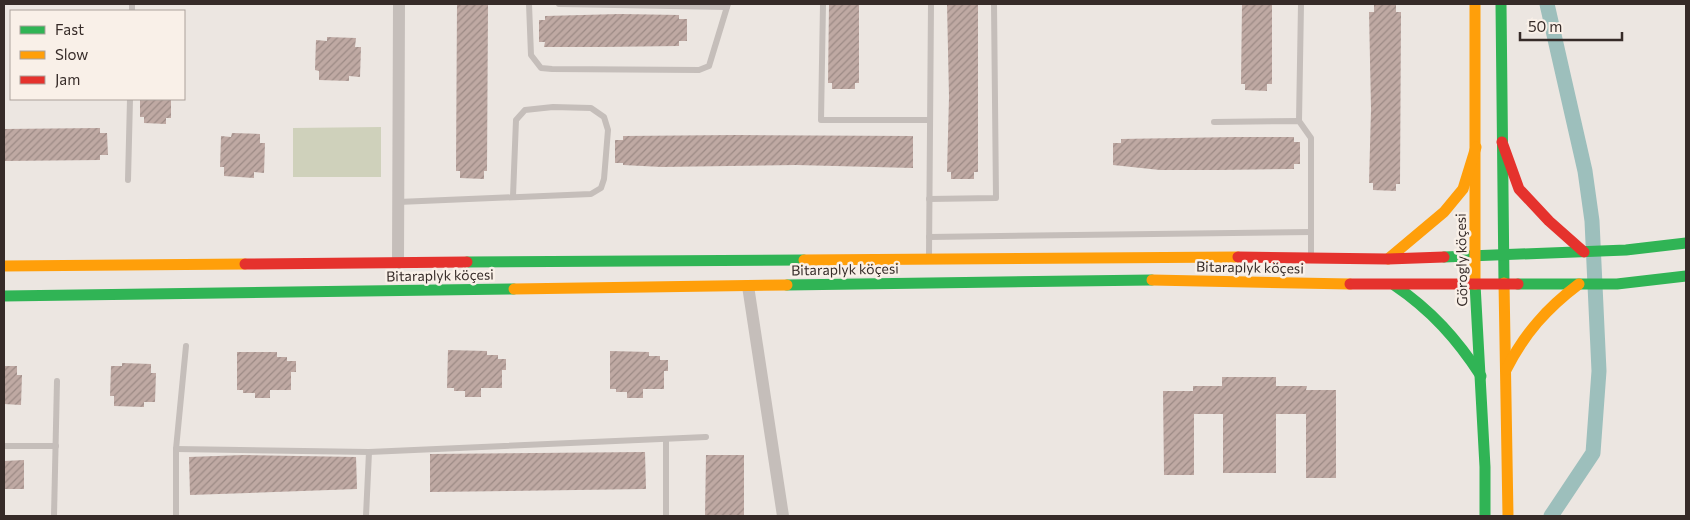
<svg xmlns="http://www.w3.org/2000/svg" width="1690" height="520" font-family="Commissioner,sans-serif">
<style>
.garden{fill:#cfd1bb}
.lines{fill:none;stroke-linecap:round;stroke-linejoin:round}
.canal{stroke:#9dbfbc;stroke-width:15}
.building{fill:url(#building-hatch)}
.lane{stroke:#c5beba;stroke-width:6}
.street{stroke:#c5beba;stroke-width:12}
.fast{stroke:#30b455;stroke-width:11}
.slow{stroke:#ff9f0a;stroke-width:11}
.jam{stroke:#e5322d;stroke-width:11}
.labels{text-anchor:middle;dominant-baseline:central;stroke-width:5;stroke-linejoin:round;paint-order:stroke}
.street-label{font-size:14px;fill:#362b28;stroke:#f9f0e8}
</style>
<defs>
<pattern id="building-hatch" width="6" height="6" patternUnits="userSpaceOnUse" patternTransform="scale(1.25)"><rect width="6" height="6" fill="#bfa9a3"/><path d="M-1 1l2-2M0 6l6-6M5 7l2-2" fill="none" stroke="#9c8a85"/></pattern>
</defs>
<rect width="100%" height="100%" fill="#ece6e1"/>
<!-- garden -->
<polygon class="garden" points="381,127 381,177 293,177 293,128"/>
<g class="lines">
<!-- canal -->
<polyline class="canal" points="1547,4 1585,171 1592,221 1599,371 1593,453 1551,516"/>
</g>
<!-- building -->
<g class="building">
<polygon points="457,4 488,4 487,171 484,171 484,179 460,178 460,171 456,171"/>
<polygon points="829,4 859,4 859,83 855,83 855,89 832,89 832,83 828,83"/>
<polygon points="947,4 978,4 978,172 974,172 974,179 951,179 951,172 947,172 949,97"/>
<polygon points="1242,4 1272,4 1272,84 1267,84 1267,91 1245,90 1245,84 1241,84"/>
<polygon points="1374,4 1396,4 1396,12 1401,12 1400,184 1396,184 1396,191 1373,190 1373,183 1369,183 1371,109 1369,12 1374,12"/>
<polygon points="620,14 679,15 679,19 687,19 687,41 679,41 679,46 604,47 544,47 545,42 539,42 539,20 545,20 545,16"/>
<polygon points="327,37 356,38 355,47 361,47 360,77 349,76 349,81 319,80 319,71 315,70 316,40 327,41"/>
<polygon points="140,99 171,99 171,118 166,118 166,124 144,123 144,117 140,117"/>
<polygon points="100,128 100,133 107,133 108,155 100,155 100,160 4,161 4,129"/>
<polygon points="232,133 260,134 260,143 265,143 264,173 254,172 254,178 224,176 224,167 220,167 221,136 231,137"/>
<polygon points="737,135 913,136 913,168 796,165 662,167 623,165 623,163 615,163 615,140 623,140 623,136"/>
<polygon points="1235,137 1294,137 1294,142 1300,142 1300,164 1294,164 1294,169 1219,170 1160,170 1113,165 1113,143 1121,143 1121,139"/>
<polygon points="448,350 487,351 487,355 498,355 498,359 506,359 506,370 502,370 502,388 481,388 481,397 465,397 465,391 454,391 454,388 447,388"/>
<polygon points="610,351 649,352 649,356 660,356 660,360 668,360 668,371 664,371 664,389 643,389 643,398 627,398 627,392 616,392 616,389 610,389"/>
<polygon points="237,352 277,352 277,357 287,357 287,361 296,361 296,372 291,372 291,390 270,390 270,398 255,398 255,393 243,393 243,390 237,390"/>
<polygon points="122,363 151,364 151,373 156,373 155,402 144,402 144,407 114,406 114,396 110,396 111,366 122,366"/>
<polygon points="4,366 17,366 17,375 22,375 21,405 4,404"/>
<polygon points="1222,377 1276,377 1276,386 1307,386 1306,390 1336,390 1336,478 1306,478 1306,414 1276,414 1276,473 1223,473 1223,414 1194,414 1194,475 1164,475 1163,391 1193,391 1193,386 1222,386"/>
<polygon points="645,452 646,489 430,492 430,454"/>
<polygon points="244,455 356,457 357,489 190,495 189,457"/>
<polygon points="706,455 744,455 744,516 705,516"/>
<polygon points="24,460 24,489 4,489 4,461"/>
</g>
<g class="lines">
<!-- lane -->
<g class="lane">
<polyline points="529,4 531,55 541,68 552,69 699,70 709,66 727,7"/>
<polyline points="559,4 727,7 728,4"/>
<polyline points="823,4 821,120 930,120"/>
<polyline points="132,11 132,4"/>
<polyline points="1299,121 1301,4"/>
<polyline points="1214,122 1299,121 1311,138 1311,253"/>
<polyline points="128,180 130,99"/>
<polyline points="929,199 996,198 994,4"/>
<polyline points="398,202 591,194 601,188 604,179 608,130 604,117 591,108 553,107 525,110 516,120 513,196"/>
<polyline points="929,237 1311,232"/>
<polyline points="929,255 931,4"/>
<polyline points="666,439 666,516"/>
<polyline points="4,446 56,446"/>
<polyline points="176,449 369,452 706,437"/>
<polyline points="54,516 57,381"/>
<polyline points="176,516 176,449 186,346"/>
<polyline points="366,516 369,452"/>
</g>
<!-- street -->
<g class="street">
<polyline points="398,263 399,4"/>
<polyline points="748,286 783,516"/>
</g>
<!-- fast -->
<g class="fast">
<polyline points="1501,4 1504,283"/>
<polyline points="1444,257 1626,250 1686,243"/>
<polyline points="467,262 804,260"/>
<polyline points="1475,284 1485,467 1485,516"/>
<polyline points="1518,284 1617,284 1686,276"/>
<polyline points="787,285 1152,280"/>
<path d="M1394,285C1431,310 1457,339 1481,376"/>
<polyline points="4,296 514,289"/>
</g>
<!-- slow -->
<g class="slow">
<polyline points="1475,4 1475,284"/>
<polyline points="1388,259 1444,212 1463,189 1476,147"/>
<polyline points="804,260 1238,257"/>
<polyline points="4,266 245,264"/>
<polyline points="1152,280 1350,284"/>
<polyline points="1504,283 1508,516"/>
<polyline points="514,289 787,285"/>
<path d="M1506,370C1524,334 1547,308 1579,284"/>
</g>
<!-- jam -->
<g class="jam">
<polyline points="1502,142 1519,189 1549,221 1584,252"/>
<polyline points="1238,257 1388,259 1444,257"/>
<polyline points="245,264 467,262"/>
<polyline points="1350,284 1518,284"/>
</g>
</g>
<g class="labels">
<!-- street labels -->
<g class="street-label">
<text transform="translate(1461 260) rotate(-91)">Görogly köçesi</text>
<text transform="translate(1250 267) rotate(1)">Bitaraplyk köçesi</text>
<text transform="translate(845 269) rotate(-1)">Bitaraplyk köçesi</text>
<text transform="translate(440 275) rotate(-1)">Bitaraplyk köçesi</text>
</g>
</g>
<!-- border -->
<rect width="1690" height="520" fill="none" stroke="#362b28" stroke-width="10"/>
<!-- legend -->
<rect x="10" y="10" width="175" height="90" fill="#f9f0e8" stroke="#aba19b"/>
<rect x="20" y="26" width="25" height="8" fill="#30b455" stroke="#aba19b"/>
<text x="55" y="35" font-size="15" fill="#362b28">Fast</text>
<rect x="20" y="51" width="25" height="8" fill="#ff9f0a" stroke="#aba19b"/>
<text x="55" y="60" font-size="15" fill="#362b28">Slow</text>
<rect x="20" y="76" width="25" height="8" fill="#e5322d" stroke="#aba19b"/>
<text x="55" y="85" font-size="15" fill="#362b28">Jam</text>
<!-- scale -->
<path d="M1520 32v8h102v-8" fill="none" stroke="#362b28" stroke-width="2.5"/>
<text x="1528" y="32" font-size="15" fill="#362b28" stroke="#f9f0e8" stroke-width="4" paint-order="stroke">50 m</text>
</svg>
